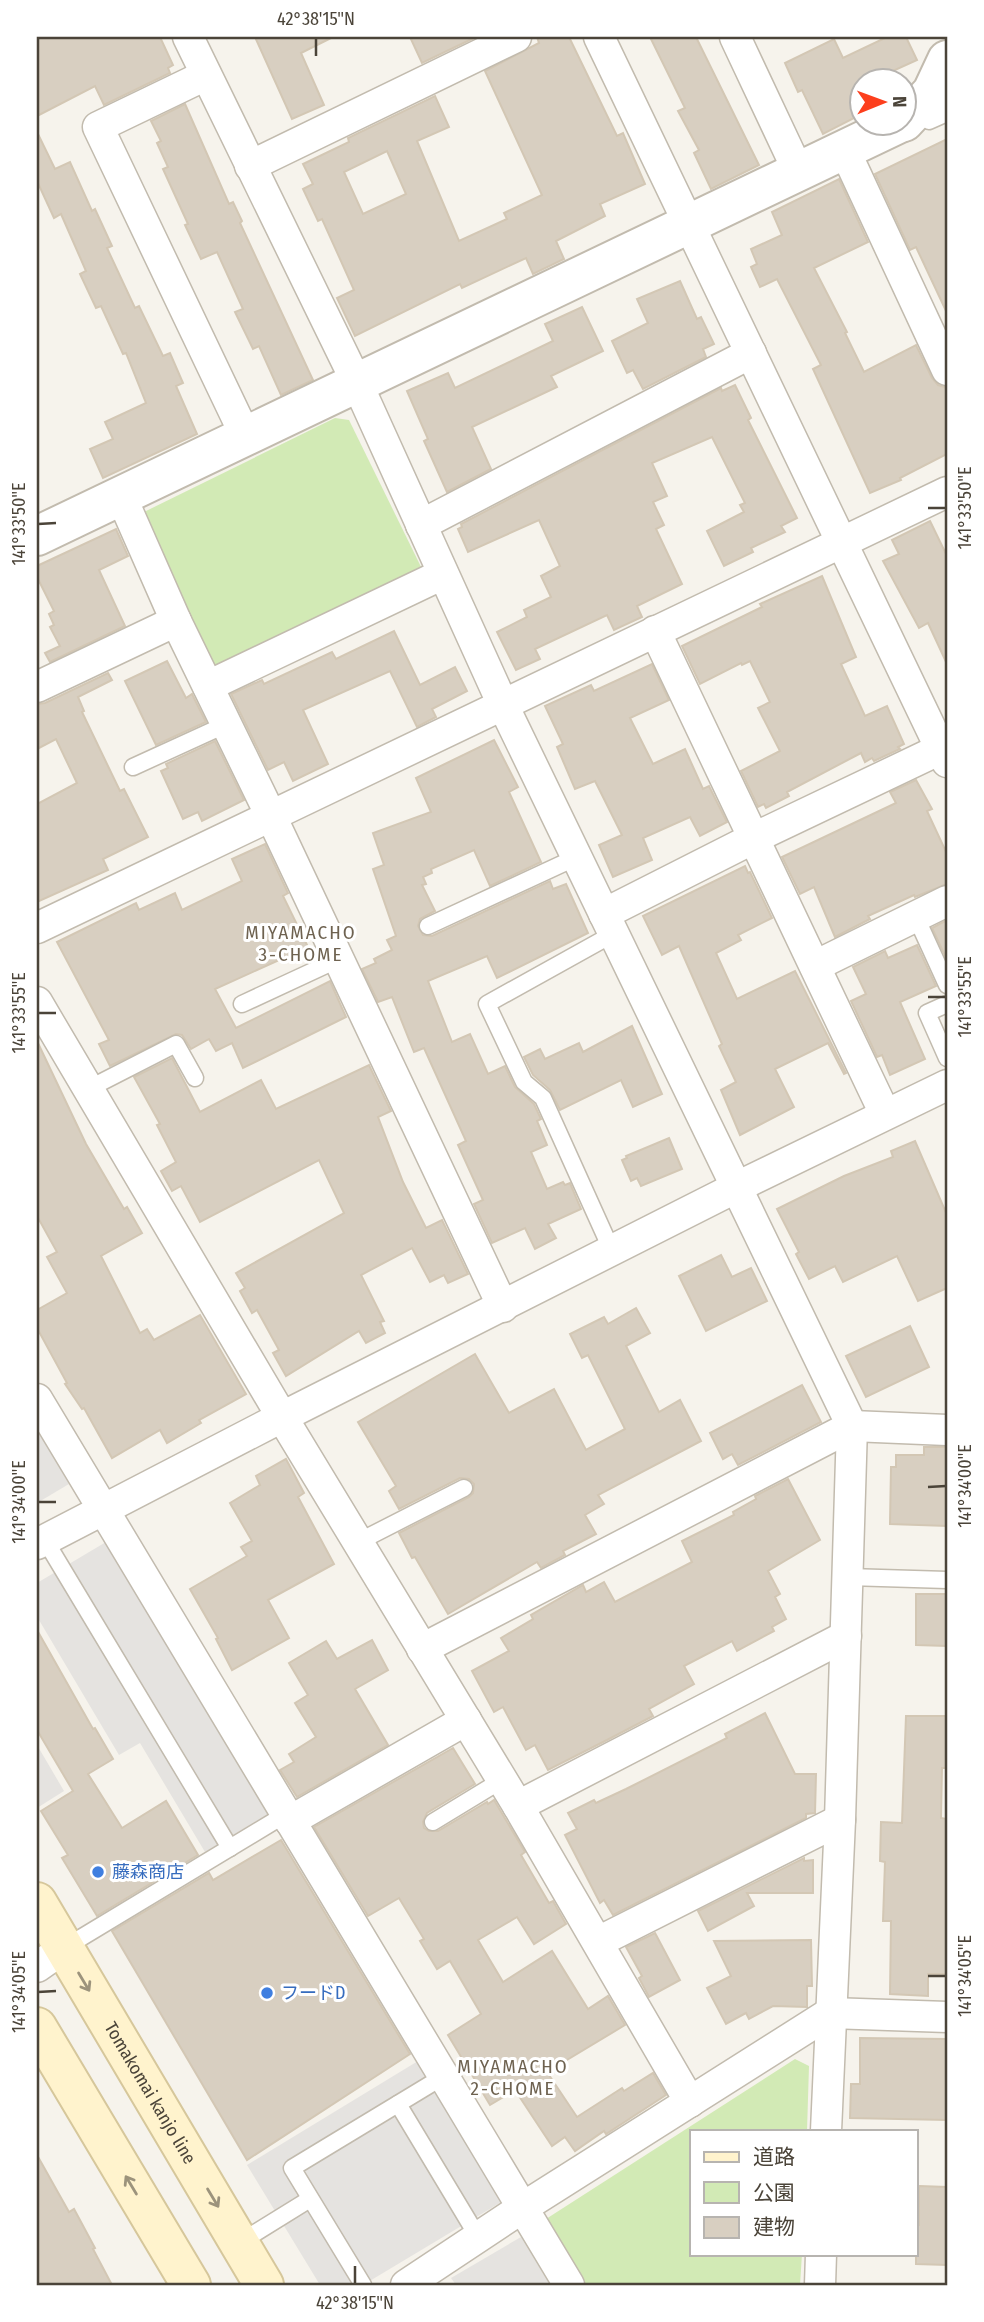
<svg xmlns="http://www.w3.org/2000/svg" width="984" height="2322" font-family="'Fira Sans Condensed','Noto Sans JP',sans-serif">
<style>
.green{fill:#d2eab5}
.parking{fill:#e5e3e0}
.building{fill:#d8cfc1;stroke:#d3c7b4;stroke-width:2;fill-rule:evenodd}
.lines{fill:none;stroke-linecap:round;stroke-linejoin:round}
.service-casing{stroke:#c2bbae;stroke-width:19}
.minor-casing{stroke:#c2bbae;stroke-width:33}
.tertiary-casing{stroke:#c2bbae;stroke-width:42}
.secondary-casing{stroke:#d6c79b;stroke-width:42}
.service{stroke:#fff;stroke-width:16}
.minor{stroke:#fff;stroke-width:30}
.tertiary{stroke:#fff;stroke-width:38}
.secondary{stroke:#fff3cd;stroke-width:38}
.oneway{stroke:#9c937c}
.ticks{fill:none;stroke:#4b4439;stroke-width:2.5}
.shop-dot{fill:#3f7fe0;stroke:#fff;stroke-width:2.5}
.labels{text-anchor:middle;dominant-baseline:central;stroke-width:6;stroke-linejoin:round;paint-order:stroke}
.shop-label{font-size:18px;fill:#366cbe;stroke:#fff;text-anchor:start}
.street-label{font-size:18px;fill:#4b4439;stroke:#fff}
.neighbourhood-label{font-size:19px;letter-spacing:2px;fill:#6e6250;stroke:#fff}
.neatline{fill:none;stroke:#4b4439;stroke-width:2.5}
.ticks-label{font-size:18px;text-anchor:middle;fill:#4b4439}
</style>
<rect width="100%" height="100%" fill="#f6f3ec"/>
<!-- green -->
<g class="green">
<polygon points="335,418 349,420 424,573 214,672 144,512"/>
<polygon points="795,2059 809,2066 807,2131 692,2131 692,2254 802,2254 800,2285 586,2285 546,2219"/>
</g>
<!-- parking -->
<g class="parking">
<polygon points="37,1429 69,1484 37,1503"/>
<polygon points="106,1542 268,1814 205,1852 140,1743 119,1755 39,1620 37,1621 37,1583"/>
<polygon points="37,1745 64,1791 37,1808"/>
<polygon points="418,2061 503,2201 363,2285 320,2285 247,2165"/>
<polygon points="521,2237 550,2285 456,2285 451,2278"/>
</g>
<!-- building -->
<g class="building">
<polygon points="37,37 160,37 173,65 168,68 170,73 104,105 95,86 37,116"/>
<polygon points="255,37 333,37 301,53 324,105 292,119"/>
<polygon points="410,37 476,37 422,63"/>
<path d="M537,37H569L617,136L623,133L645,184L600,204L605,216L556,241L564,259L533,274L526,258L462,288L460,284L355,336L337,298L354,290L322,219L318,221L303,189L313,184L303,164L349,142L348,138L435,96L449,127L417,141L459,241L507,219L504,213L542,195L485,71L539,43ZM387,151L406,194L363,214L344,172Z"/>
<polygon points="650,37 696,37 759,165 711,189 694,153 699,150 678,111 685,108"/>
<polygon points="887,37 906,37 917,60 873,80 862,80 862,114 823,134 802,90 798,92 785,63 834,39 843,58"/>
<polygon points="185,104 229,204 233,202 242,221 240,223 313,380 281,395 259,346 253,349 235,312 243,309 217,252 201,259 185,225 188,224 163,169 168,167 157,143 161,141 151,121"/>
<polygon points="37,132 55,169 70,162 92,211 95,209 112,246 107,248 135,308 139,306 163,356 170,353 183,383 176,386 197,434 103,478 90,449 113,439 105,422 146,403 126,353 123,354 101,306 96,308 80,274 86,271 61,214 54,218 37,181"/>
<polygon points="947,139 947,313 916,247 910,250 875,174"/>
<polygon points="839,179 868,242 814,268 847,332 845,333 864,372 916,345 932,378 938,385 945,387 947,392 947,454 900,478 901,480 870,493 813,369 821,365 777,279 760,287 751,267 757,264 751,249 782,235 772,212"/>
<polygon points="680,281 697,319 701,317 714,344 703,349 706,357 643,389 633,370 627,373 612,341 648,323 637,299"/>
<polygon points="582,307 603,351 551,376 557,387 472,427 491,469 447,492 424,441 428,439 407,391 448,373 455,388 553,341 545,324"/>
<polygon points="735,385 751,418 748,420 797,518 781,526 785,532 751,548 753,552 724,566 707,531 744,512 740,505 745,503 712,437 652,463 667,496 653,502 664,525 656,529 682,584 637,606 642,617 614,630 607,615 535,649 540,659 516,670 497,632 527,617 524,610 551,597 541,576 560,566 539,520 468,552 458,529 462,527 461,524 721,388 722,391"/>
<polygon points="930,521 947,556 947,664 928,623 919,628 883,561 899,554 892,540"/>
<polygon points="116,529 128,556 99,570 125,626 50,662 45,653 60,646 50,627 54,625 49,614 54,611 37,577 37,566"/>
<polygon points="822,576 856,657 841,664 865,716 887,706 904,744 898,747 900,749 874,761 872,758 865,762 861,753 787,792 789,796 766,808 764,804 758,807 741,771 780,751 758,708 770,702 750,661 742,665 741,663 700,684 682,646 762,607 760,604"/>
<polygon points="394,631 420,685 455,667 467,691 432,709 436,717 417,727 390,671 303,710 328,764 293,781 284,762 268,770 231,694 262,680 264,684 332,652 336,659"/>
<polygon points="167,661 186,698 192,694 206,722 156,745 125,681"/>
<polygon points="652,664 669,700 630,718 653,764 685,749 703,789 709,786 727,822 700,836 690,817 643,838 652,860 613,877 599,845 622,835 595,781 575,789 557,747 563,744 545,706 591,685 594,691"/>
<polygon points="108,673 112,680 78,697 84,711 82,712 120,791 124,789 148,837 103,859 108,870 37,902 37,804 77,783 56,739 37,749 37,704 45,703"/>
<polygon points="494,740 518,787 509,792 541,862 490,886 474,850 431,869 432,873 423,877 426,884 422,885 435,911 420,919 418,926 423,935 432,936 550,881 553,889 566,884 588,933 497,978 487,956 428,981 452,1042 470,1034 488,1074 505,1066 515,1087 534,1104 541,1119 537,1121 547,1145 531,1152 547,1189 563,1182 565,1185 570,1183 581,1209 548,1224 556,1238 535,1249 525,1228 492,1243 474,1204 483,1200 458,1145 466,1141 424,1048 414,1052 392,997 378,1002 362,969 376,963 374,959 392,950 387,940 396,936 373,869 384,865 373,833 431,812 416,778"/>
<polygon points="215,741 244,800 202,821 198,812 183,819 161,771 168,768 166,764"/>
<polygon points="916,780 932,809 927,811 947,854 947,884 915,897 914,895 868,916 870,919 835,937 814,887 800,894 782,857 896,803 890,792"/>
<polygon points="265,844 288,893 283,896 308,947 215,989 236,1028 330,981 346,1017 243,1068 232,1043 216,1051 209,1039 191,1049 182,1035 176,1034 110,1066 99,1044 109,1040 57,942 136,903 139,910 175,893 182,910 242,881 232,859"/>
<polygon points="745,866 748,873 750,872 772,918 738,935 741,940 716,953 737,999 795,971 846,1073 844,1074 828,1043 775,1069 794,1107 740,1135 721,1090 736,1082 719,1046 722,1044 679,946 662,955 643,916"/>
<polygon points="947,920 947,960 932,928"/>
<polygon points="917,945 936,986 900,1002 925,1059 890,1075 882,1055 877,1057 851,1001 866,994 853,967 885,951 888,958"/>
<polygon points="632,1026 662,1094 633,1107 621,1080 560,1110 550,1090 533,1075 524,1057 540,1049 545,1059 579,1043 583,1052"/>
<polygon points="37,1041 86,1144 124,1209 127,1207 142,1233 101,1256 140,1333 147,1329 154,1340 200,1315 246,1394 199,1420 201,1423 167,1443 160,1430 112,1458 84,1408 82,1409 65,1384 67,1383 37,1328 37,1310 67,1293 47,1257 57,1252 37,1216"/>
<polygon points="172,1058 200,1112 261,1080 276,1109 369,1065 391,1111 378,1117 403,1182 426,1228 442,1220 468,1274 448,1283 444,1275 430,1282 412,1248 361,1275 384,1321 380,1322 385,1333 366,1343 359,1331 286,1376 273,1353 279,1350 257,1310 252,1313 240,1291 245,1288 236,1273 344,1213 319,1160 200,1222 181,1186 172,1191 161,1171 176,1162 157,1125 160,1124 134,1077"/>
<polygon points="669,1138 682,1169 641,1186 637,1178 631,1181 622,1160 627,1158 626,1156"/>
<polygon points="915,1141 947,1215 947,1288 918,1301 897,1256 843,1282 835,1266 809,1279 796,1254 799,1252 777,1209 844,1176 893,1157 891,1151"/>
<polygon points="721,1255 732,1277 751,1268 767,1301 706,1331 679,1276"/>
<polygon points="636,1308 650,1333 626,1346 659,1412 680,1400 701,1441 598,1495 604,1504 585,1515 596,1534 563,1551 565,1555 541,1568 537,1562 448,1614 415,1557 412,1558 399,1533 469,1497 473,1493 474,1484 469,1479 460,1478 399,1509 389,1491 396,1486 358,1422 475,1354 509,1413 554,1389 586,1450 625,1429 588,1355 582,1358 570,1334 604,1317 608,1324"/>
<polygon points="910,1326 929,1367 866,1397 846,1356"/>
<polygon points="802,1385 821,1422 738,1465 732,1454 723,1459 710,1433"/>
<polygon points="924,1447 947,1447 947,1526 890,1524 891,1467 896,1467 896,1455 924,1455"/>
<polygon points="286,1459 304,1493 298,1497 334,1564 268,1600 289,1638 232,1670 216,1639 218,1638 190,1589 247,1556 241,1547 252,1541 230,1503 260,1485 256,1476"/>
<polygon points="788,1479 820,1540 768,1571 780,1594 775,1597 786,1619 772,1627 774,1631 737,1651 732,1641 684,1666 694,1684 649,1709 653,1716 607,1740 548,1770 535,1745 526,1750 503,1707 494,1712 472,1671 509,1651 501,1638 533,1619 531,1615 583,1585 586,1592 604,1582 615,1602 692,1562 682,1541 734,1515 733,1512 756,1499 755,1496"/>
<polygon points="916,1594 947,1594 947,1646 916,1645"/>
<polygon points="37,1630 93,1729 95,1728 113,1759 88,1774 122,1828 166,1801 198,1855 97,1916 62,1858 68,1855 41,1811 73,1791 37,1730"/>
<polygon points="372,1640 388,1670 355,1689 388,1745 297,1797 280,1770 294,1762 289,1754 316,1737 295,1703 308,1695 289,1663 326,1641 337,1659"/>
<polygon points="765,1713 795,1774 816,1774 815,1813 806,1814 806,1818 613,1915 604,1900 600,1903 565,1835 577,1829 568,1813 594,1800 596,1803 626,1789 727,1738 725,1734"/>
<polygon points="906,1716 947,1716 947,1768 942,1768 941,1818 947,1819 947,1974 928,1974 928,1996 890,1994 891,1921 883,1921 885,1862 880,1861 881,1822 902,1823"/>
<polygon points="453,1748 475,1784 427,1813 423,1822 424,1828 429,1831 438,1831 487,1802 488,1804 494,1800 525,1852 521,1855 549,1903 553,1901 566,1924 534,1944 517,1917 478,1940 503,1982 552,1951 588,2009 608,1996 625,2025 547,2072 577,2117 622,2088 624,2091 653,2073 666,2095 606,2134 604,2131 575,2151 565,2137 552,2146 515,2090 490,2105 448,2035 481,2014 450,1961 437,1969 420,1941 424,1939 399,1898 368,1916 314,1827"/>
<polygon points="281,1840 410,2054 247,2160 112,1931 209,1873 213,1880"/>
<polygon points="804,1858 804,1861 813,1860 813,1893 747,1893 754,1906 708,1931 698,1911"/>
<polygon points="655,1933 680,1980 649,1997 639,1978 642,1976 626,1947"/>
<polygon points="811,1940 812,1986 807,1986 807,2007 773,2006 749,2019 746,2013 726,2024 707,1988 731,1976 714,1941"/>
<polygon points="860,2038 947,2039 947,2120 850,2118 851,2084 860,2084"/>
<polygon points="37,2155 69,2212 74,2209 95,2248 93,2249 112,2285 37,2285"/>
<polygon points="919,2186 947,2187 947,2265 916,2264 916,2225 919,2225"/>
</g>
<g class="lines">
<!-- service casing -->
<g class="service-casing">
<g id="service">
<polyline points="916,111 929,121 947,113"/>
<polyline points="133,767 227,724"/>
<polyline points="916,917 947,985"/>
<polyline points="428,926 577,857"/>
<polyline points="242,1004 339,959"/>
<polyline points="947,1004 927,1013 947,1058"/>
<polyline points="88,1089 176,1044 195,1078"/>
<polyline points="612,1251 543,1098 524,1082 487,1004 613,934"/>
<polyline points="45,1540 230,1848"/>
<polyline points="358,1542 464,1488"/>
<polyline points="848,1577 947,1580"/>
<polyline points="433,1822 502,1780"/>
<polyline points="64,1948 286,1814"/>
<polyline points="398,2104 478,2237"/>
<polyline points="239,2243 310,2199"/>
<polyline points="363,2285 292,2168 444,2076"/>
</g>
</g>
<!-- minor casing -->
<g class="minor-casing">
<g id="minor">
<polyline points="188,37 357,383 503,705 852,1426 840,1820 826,2131"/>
<polyline points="599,37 947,762"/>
<polyline points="735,37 799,173"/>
<polyline points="206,75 98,127 246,437"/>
<polyline points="845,151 947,370"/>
<polyline points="250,166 516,37"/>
<polyline points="121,496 176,621 271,816 503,1307"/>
<polyline points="421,525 751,353"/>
<polyline points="655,631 885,1114"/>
<polyline points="208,686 443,574"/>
<polyline points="37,687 176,621"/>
<polyline points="604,914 754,838 947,746"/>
<polyline points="37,928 947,492"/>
<polyline points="815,966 947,901"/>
<polyline points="37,1002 282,1417 518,1806 690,2102"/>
<polyline points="37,1399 569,2285"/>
<polyline points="37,1544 282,1417 735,1188 947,1085"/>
<polyline points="422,1649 852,1426 947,1430"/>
<polyline points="518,1806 846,1636"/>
<polyline points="290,1821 466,1720"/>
<polyline points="598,1942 840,1820"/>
<polyline points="37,1967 64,1948"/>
<polyline points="406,2285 522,2208 830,2013 947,2017"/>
<polyline points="820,2285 821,2254"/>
</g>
</g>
<!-- tertiary casing -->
<g class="tertiary-casing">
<g id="tertiary">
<polyline points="904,122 932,92 947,60"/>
<polyline points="37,536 902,122"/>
</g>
</g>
<!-- secondary casing -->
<g class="secondary-casing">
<g id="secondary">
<path id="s1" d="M37,1902L264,2285"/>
<polyline points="37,2027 191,2285"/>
</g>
</g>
<!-- service -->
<use href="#service" class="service"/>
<!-- minor -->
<use href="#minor" class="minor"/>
<!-- tertiary -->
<use href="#tertiary" class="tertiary"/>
<!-- secondary -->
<use href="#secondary" class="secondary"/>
</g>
<!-- one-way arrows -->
<defs><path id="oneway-shaft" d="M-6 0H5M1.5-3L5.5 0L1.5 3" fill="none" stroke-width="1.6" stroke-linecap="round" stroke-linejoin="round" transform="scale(1.75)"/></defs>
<g class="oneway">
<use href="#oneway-shaft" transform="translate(84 1982) rotate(59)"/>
<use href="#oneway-shaft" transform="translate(131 2185) rotate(-121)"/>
<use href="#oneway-shaft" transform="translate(213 2198) rotate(59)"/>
</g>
<!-- ticks -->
<path class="ticks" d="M316,38V56M928,508H946M38,524L56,523M928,997H946M38,1013H56M928,1487L946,1486M38,1502H56M928,1976H946M38,1992L56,1991M355,2266V2284"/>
<!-- markers -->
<g class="shop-dot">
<circle cx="98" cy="1872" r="7"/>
<circle cx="267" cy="1993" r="7"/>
</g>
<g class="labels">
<!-- shop labels -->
<g class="shop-label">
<text x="112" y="1872">藤森商店</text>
<text x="281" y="1993">フードD</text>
</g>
<!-- street labels -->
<g class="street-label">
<text stroke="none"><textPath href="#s1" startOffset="222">Tomakomai kanjo line</textPath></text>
</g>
<!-- neighbourhood labels -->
<g class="neighbourhood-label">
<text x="301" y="932">MIYAMACHO<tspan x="301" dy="22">3-CHOME</tspan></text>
<text x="513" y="2066">MIYAMACHO<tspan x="513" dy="22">2-CHOME</tspan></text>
</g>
</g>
<!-- border -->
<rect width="984" height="2322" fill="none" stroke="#ffffff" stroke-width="77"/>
<!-- legend -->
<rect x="690" y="2130" width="228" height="126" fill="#ffffff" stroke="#b7b4b0" stroke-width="2"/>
<rect x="704" y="2152" width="35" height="10" fill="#fff3cd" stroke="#b7b4b0" stroke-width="2"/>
<text x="753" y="2164" font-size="21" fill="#4b4439">道路</text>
<rect x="704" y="2182" width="35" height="21" fill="#d2eab5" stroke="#b7b4b0" stroke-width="2"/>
<text x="753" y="2200" font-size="21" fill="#4b4439">公園</text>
<rect x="704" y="2217" width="35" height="21" fill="#d8cfc1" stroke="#b7b4b0" stroke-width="2"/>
<text x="753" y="2234" font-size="21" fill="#4b4439">建物</text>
<!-- north arrow -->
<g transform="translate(883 102) rotate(89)"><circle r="33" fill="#ffffff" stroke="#b7b4b0" stroke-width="2"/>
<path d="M0-5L12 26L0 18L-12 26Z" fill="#fc3f1d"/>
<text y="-10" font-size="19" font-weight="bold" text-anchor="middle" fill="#4b4439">N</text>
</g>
<rect x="38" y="38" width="908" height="2246" class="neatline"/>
<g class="ticks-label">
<text x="316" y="25">42°38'15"N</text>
<text transform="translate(965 508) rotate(-90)" y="6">141°33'50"E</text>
<text transform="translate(19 524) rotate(-90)" y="6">141°33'50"E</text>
<text transform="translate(965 997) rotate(-90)" y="6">141°33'55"E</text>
<text transform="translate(19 1013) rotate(-90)" y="6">141°33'55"E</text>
<text transform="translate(965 1486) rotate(-90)" y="6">141°34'00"E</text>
<text transform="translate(19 1502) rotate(-90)" y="6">141°34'00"E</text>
<text transform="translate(965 1976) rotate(-90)" y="6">141°34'05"E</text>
<text transform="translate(19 1992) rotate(-90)" y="6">141°34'05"E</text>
<text x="355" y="2309">42°38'15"N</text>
</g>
</svg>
